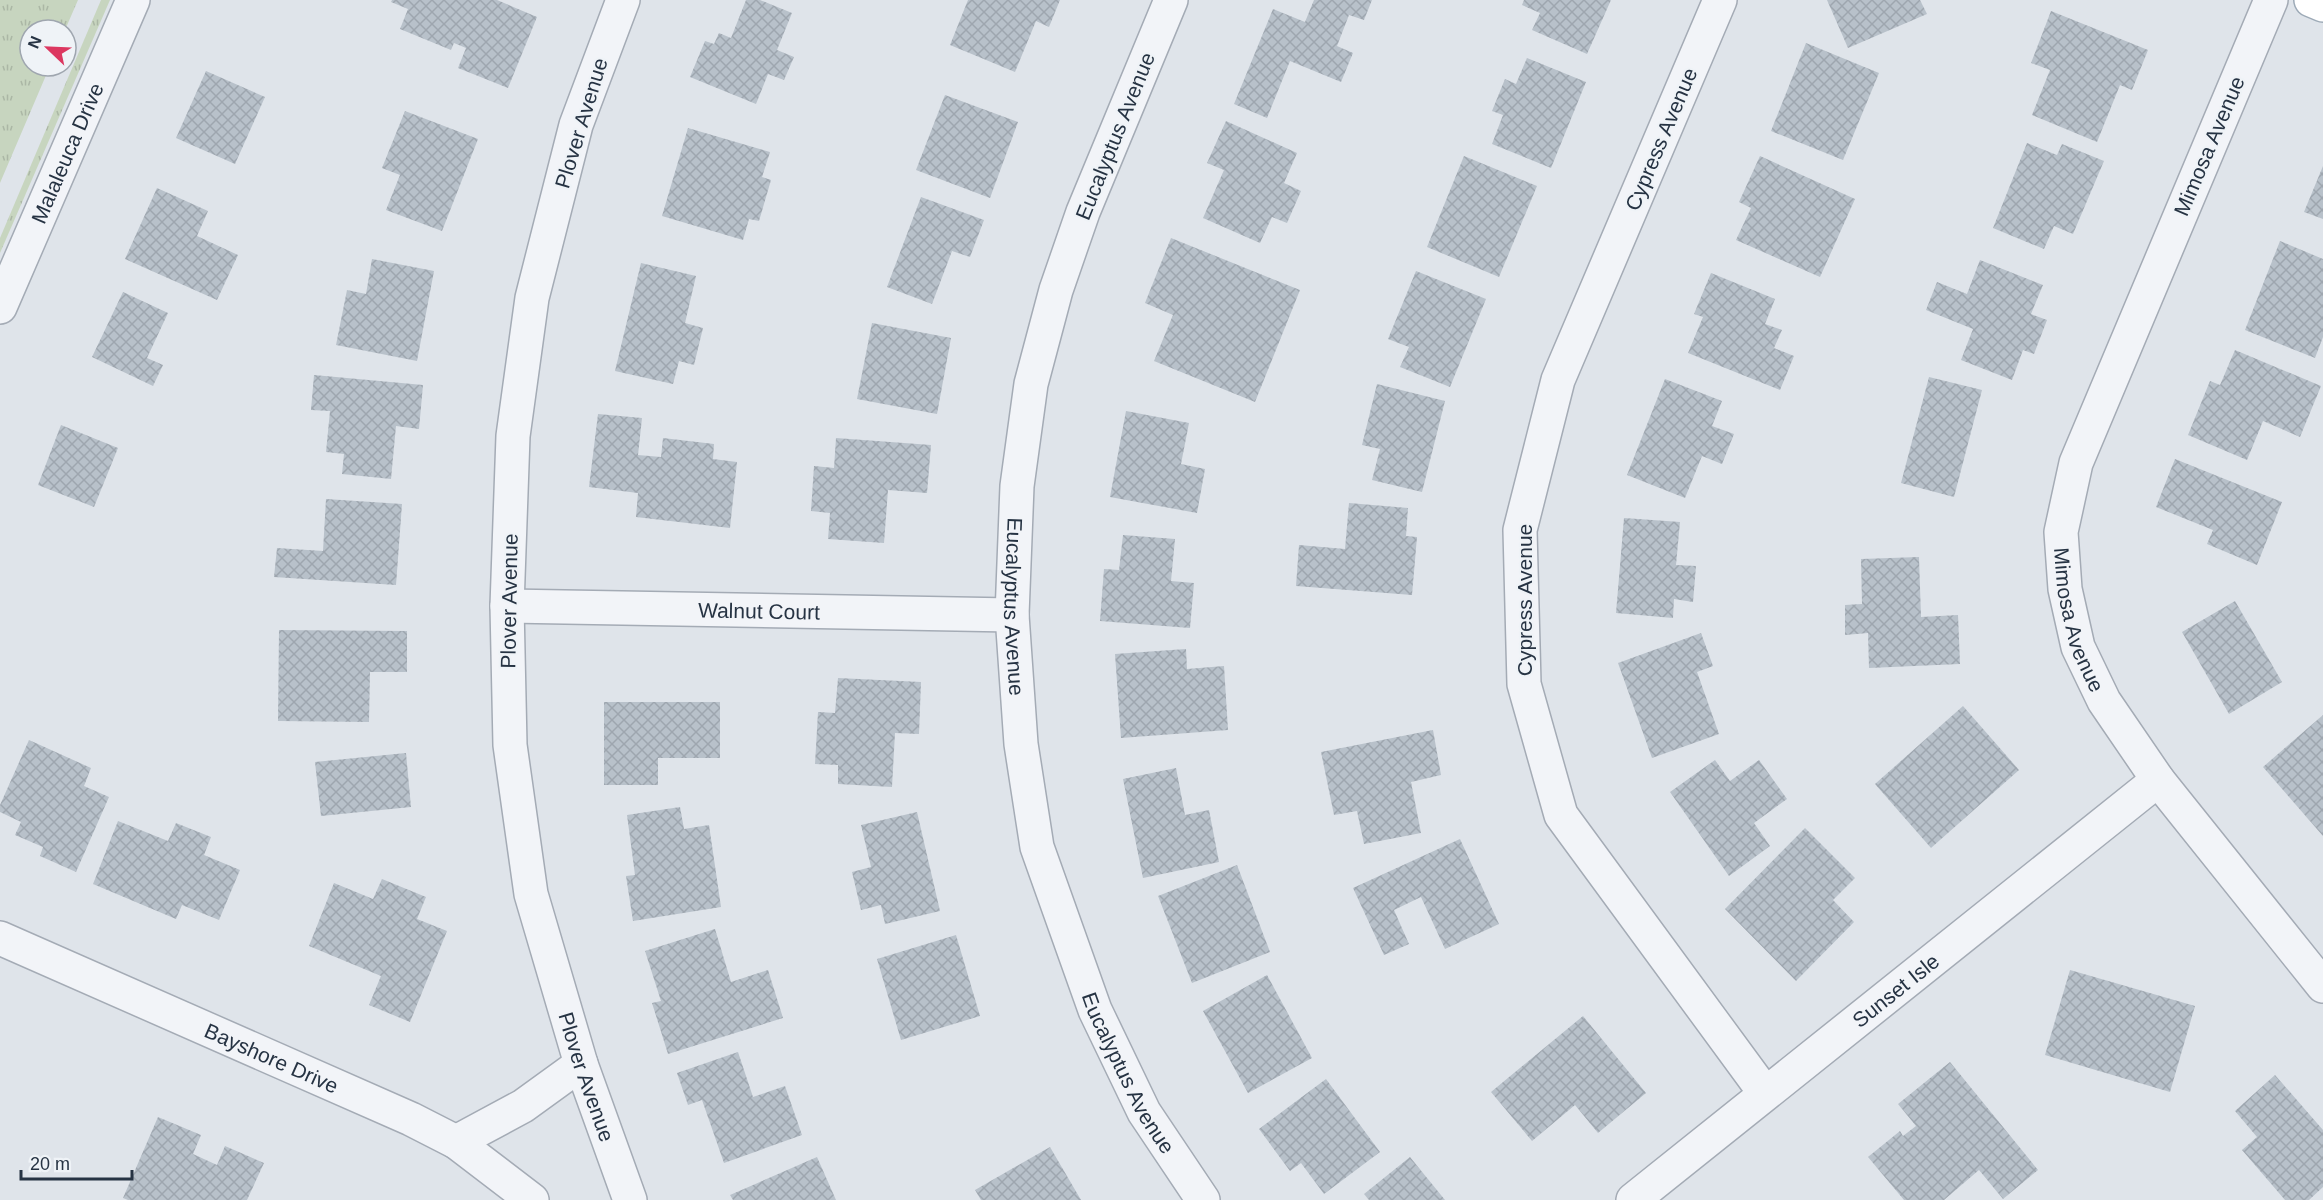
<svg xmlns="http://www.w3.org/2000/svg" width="2323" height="1200" font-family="Arial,sans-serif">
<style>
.grass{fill:url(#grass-tufts)}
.building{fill:url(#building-cross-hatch)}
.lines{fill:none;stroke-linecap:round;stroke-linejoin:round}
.minor-casing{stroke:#a4abb5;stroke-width:36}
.major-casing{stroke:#9daab7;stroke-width:36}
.minor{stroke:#f2f4f8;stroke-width:33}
.major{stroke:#fff;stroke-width:33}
.labels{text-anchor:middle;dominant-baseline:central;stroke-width:4.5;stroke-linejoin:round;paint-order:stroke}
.street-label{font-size:21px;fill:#263343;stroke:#eff3f7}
</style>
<defs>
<pattern id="grass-tufts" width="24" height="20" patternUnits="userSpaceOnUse" patternTransform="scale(1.5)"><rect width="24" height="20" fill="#c7d5bf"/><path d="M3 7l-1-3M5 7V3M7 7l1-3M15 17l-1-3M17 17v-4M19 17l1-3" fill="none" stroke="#abb7a5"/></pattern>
<pattern id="building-cross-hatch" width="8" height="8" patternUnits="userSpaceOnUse" patternTransform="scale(1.5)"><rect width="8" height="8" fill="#b8c1ca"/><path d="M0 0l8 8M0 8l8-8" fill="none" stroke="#9ea6af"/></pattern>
</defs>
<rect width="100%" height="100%" fill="#dfe4ea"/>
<!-- grass -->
<g class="grass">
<polygon points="0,0 78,0 65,30 30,30 30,66 50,66 0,183"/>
<polygon points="101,0 110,0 0,253 0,238"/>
</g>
<!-- building -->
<g class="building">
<polygon points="392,0 497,0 537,17 508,88 458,68 466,48 454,43 451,50 400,29 408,9 391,2"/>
<polygon points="746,0 760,0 792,13 777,50 794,57 784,80 768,74 756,104 690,77 705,41 714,44 719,33 731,38"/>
<polygon points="968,0 1060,0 1049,27 1036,21 1015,72 950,45"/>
<polygon points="1314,0 1372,0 1364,20 1349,15 1337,46 1353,53 1341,82 1290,61 1267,118 1234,104 1273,9 1305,22"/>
<polygon points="1524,0 1611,0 1587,54 1532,30 1540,13 1522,5"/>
<polygon points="1827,0 1920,0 1927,14 1848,48"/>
<polygon points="2051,11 2148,50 2132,90 2120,85 2097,142 2032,115 2050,70 2031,63"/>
<polygon points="1806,43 1879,73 1843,160 1771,131"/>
<polygon points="1527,58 1586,82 1551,168 1492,144 1503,115 1492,111 1505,79 1516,84"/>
<polygon points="206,71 265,97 235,164 176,138"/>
<polygon points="945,95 1018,122 990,198 916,170"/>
<polygon points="405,111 478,139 442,231 386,210 400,175 382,168"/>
<polygon points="1226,121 1297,153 1284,183 1301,191 1287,223 1272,217 1260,243 1203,218 1224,170 1207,163"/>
<polygon points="688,128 770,152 762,177 771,180 759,221 749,219 743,240 662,216"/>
<polygon points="2027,143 2057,155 2062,144 2104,161 2073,234 2054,226 2044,249 1993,228"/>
<polygon points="1464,156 1537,186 1499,277 1427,247"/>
<polygon points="1760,156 1855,199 1820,277 1736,240 1751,208 1739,202"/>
<polygon points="2323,166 2323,219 2304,212"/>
<polygon points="157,188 208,211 197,236 238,255 217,300 125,259"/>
<polygon points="921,197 984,220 970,257 952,251 932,304 887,287"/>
<polygon points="1171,238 1300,290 1255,402 1154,361 1173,315 1145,303"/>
<polygon points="2280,241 2323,259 2323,337 2315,358 2245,330"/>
<polygon points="372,259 434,271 417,361 336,345 347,290 366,294"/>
<polygon points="1980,260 2043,285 2031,314 2047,320 2034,354 2023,350 2012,380 1961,360 1973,329 1926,310 1937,282 1967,294"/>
<polygon points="641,263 696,276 685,323 703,328 694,365 679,361 673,384 615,371"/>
<polygon points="1416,271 1486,299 1450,387 1400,367 1409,347 1388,339"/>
<polygon points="1711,273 1775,299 1765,324 1782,330 1774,348 1794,356 1780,390 1688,353 1703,317 1694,314"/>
<polygon points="123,292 168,313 147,358 163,365 153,386 92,357"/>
<polygon points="872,323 951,338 937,414 857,399"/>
<polygon points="2235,350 2321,386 2300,437 2263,421 2247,460 2188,435 2210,381 2220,385"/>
<polygon points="314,375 423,385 419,429 396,426 391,479 342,474 344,454 326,452 330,411 311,410"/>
<polygon points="1929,377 1982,390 1954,497 1901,483"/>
<polygon points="1665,379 1722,401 1712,426 1734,434 1722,464 1702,456 1685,498 1627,475"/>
<polygon points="1377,384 1445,401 1422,492 1372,480 1380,449 1362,445"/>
<polygon points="1126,411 1189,423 1181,464 1205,469 1197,513 1110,497"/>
<polygon points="598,414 642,418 638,455 661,457 663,438 714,444 713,459 737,462 730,528 636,517 638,493 589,487"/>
<polygon points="61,425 118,448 94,507 38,485"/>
<polygon points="836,438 931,445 927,493 888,490 884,543 828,539 830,513 811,511 814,466 834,468"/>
<polygon points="2175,459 2282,502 2257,565 2207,544 2213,530 2156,507"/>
<polygon points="326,499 402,504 396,585 274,577 277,548 323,551"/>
<polygon points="1349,503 1408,508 1406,536 1417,537 1412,595 1296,586 1299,545 1345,549"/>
<polygon points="1624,518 1680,522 1676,565 1696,566 1693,602 1674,599 1673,618 1616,613"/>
<polygon points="1123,535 1175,539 1171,581 1194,583 1190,628 1100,621 1104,569 1119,570"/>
<polygon points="1919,557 1921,617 1958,615 1960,664 1869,668 1868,633 1845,635 1845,605 1862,604 1861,559"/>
<polygon points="2235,601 2282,682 2229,714 2182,632"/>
<polygon points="279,630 407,631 407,672 370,672 369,722 278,721"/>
<polygon points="1701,633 1713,666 1697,672 1719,734 1652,758 1618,663"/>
<polygon points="1186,649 1187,669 1224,666 1228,730 1121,738 1115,654"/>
<polygon points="838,678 921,682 919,734 895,733 892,787 838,784 838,765 815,764 818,712 835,713"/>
<polygon points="604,702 720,702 720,758 658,758 658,785 604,785"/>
<polygon points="1963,706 2019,770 1931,848 1875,784"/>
<polygon points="2323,715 2323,836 2263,767"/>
<polygon points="1433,730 1441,775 1411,782 1421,833 1364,844 1357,811 1334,815 1321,752"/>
<polygon points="29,740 91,768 84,786 109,797 76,872 40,856 43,847 15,835 21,822 0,812 0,805"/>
<polygon points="406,753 411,807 321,816 315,762"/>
<polygon points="1715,760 1730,781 1759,760 1787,799 1754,823 1770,846 1729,876 1670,792"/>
<polygon points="1176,768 1185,815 1209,810 1219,862 1143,878 1123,779"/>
<polygon points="680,807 684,829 709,825 721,907 633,921 626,876 635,875 627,815"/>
<polygon points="917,812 940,911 885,924 881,905 861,910 852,872 871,867 861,825"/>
<polygon points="118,821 168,841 176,823 211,837 204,855 240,870 219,920 182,905 176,919 93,884"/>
<polygon points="1805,828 1855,878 1833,900 1854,922 1796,981 1725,909"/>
<polygon points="1460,839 1499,924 1445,949 1421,897 1394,910 1409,944 1384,955 1353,888"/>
<polygon points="1237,865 1270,952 1192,983 1158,896"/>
<polygon points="382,879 426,897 417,919 447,931 410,1022 369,1005 381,976 309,946 334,883 373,899"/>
<polygon points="715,929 731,982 768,970 783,1018 668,1054 652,1003 661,1001 645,951"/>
<polygon points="956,935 980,1016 901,1040 877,959"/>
<polygon points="2070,970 2195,1006 2170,1092 2045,1055"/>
<polygon points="1267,975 1312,1058 1248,1093 1203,1011"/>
<polygon points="1583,1016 1646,1093 1598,1133 1575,1105 1532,1141 1491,1092"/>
<polygon points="738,1052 753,1097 785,1086 802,1135 724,1163 702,1100 688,1105 677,1073"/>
<polygon points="1950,1062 2038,1170 2003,1199 1979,1170 1944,1200 1904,1200 1868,1157 1900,1131 1903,1136 1916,1126 1898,1104"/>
<polygon points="2275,1075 2323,1130 2323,1187 2309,1200 2285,1200 2242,1150 2257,1137 2235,1111"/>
<polygon points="1326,1079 1380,1152 1324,1194 1301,1163 1290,1171 1259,1129"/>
<polygon points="158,1117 201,1135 193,1154 217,1165 225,1146 264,1163 247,1200 128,1200 123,1198"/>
<polygon points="1050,1147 1081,1200 981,1200 975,1190"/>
<polygon points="817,1157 836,1200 733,1200 730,1195"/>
<polygon points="1410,1157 1445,1200 1369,1200 1364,1194"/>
</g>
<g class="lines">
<!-- minor casing -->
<g class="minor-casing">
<g id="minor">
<path id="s1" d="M623,0L576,125L532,298L513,436L507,606L510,745L531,894L581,1064L630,1200"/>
<path id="s2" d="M1171,0L1083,212L1056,290L1031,384L1017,486L1012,615L1021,744L1037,847L1095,1010L1144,1112L1203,1200"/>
<polyline points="1720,0 1558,380 1520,530 1524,684 1561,815 1765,1093"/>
<path id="s3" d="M2271,0L2076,463L2061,532L2065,589L2078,647L2104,701L2158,780L2323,986"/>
<path id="s4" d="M0,307L133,0"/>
<path id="s5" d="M507,606L1012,615"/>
<path id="s6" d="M0,938L411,1119L456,1142L532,1200"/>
<polyline points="456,1142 523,1106 581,1064"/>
<path id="s7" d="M1633,1200L2158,780"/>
</g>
</g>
<!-- major casing -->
<g class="major-casing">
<polyline id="major" points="2311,0 2323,5"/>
</g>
<!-- minor -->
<use href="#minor" class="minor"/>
<!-- major -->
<use href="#major" class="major"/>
</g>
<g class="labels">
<!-- street labels -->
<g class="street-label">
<text transform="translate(581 123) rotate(-73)">Plover Avenue</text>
<text transform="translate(1115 136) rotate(-68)">Eucalyptus Avenue</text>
<text transform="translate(1661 139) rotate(-67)">Cypress Avenue</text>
<text transform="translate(2209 146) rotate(-67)">Mimosa Avenue</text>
<text stroke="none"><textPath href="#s4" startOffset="168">Malaleuca Drive</textPath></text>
<text transform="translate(1524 600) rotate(-90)">Cypress Avenue</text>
<text transform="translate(509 601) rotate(-89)">Plover Avenue</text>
<text stroke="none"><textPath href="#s2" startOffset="633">Eucalyptus Avenue</textPath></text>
<text stroke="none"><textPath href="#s5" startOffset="252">Walnut Court</textPath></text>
<text stroke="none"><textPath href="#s3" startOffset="663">Mimosa Avenue</textPath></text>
<text stroke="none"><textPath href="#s7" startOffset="336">Sunset Isle</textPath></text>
<text stroke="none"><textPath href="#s6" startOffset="297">Bayshore Drive</textPath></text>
<text stroke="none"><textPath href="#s2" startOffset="1119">Eucalyptus Avenue</textPath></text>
<text stroke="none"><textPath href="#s1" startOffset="1102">Plover Avenue</textPath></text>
</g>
</g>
<!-- north arrow -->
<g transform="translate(48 48) rotate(293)"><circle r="28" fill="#eff3f7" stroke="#9fa6af" stroke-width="1.5"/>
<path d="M0-4.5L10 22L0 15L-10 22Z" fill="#dc3760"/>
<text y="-9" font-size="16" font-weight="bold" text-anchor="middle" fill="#263343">N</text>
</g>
<!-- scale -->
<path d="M21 1170v9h111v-9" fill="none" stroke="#263343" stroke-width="3"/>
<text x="30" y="1170" font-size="18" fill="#263343" stroke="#eff3f7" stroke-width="4.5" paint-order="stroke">20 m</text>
</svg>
